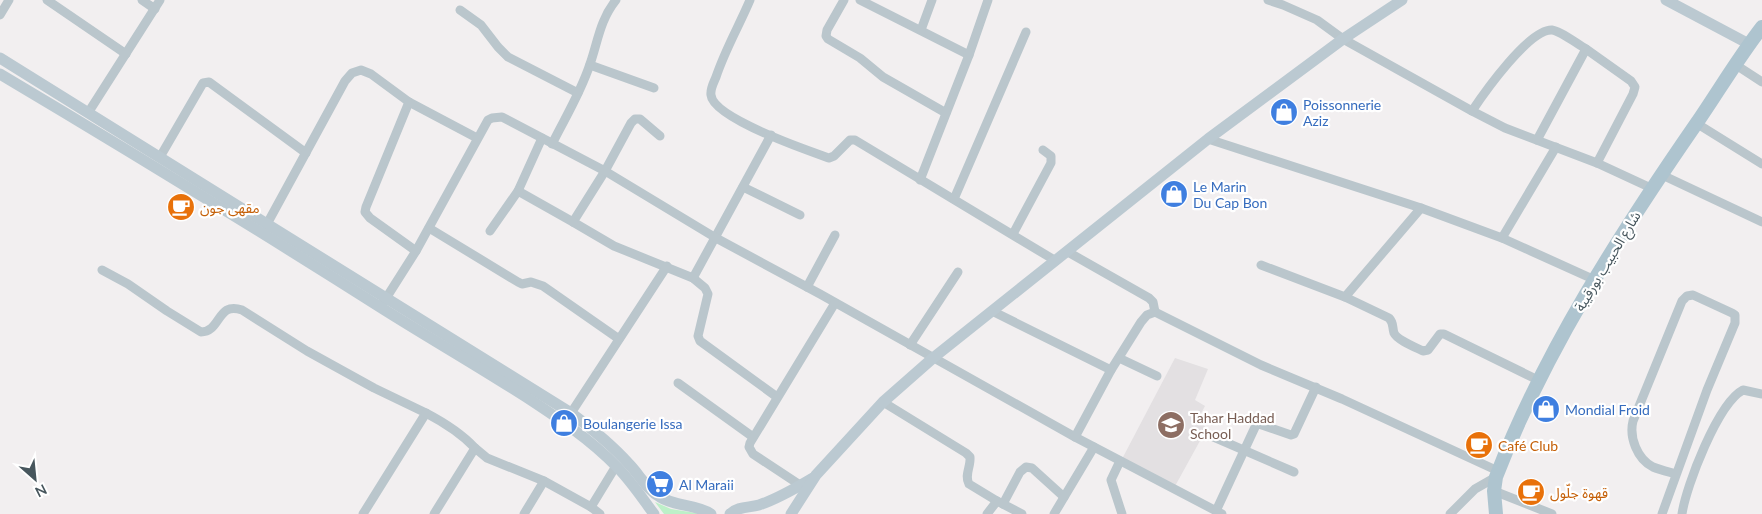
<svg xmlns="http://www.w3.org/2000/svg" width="1762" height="514" font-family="Lato,'Noto Sans Arabic',sans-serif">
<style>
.education{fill:#e3e0e2}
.green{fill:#bdf0c8}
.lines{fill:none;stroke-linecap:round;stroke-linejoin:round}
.street{stroke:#bac6cc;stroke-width:9}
.secondary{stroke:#bbc9d1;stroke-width:11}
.primary{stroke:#aec4cf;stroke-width:14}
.labels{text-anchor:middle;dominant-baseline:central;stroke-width:4.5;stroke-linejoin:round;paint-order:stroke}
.shop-label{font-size:14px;fill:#366cbe;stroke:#fff;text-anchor:start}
.food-label{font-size:14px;fill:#c56008;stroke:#fff;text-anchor:start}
.street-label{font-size:14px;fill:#47565d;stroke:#fff}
.education-label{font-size:14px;fill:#785e54;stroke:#fff;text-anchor:start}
</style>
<rect width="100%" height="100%" fill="#f2eff0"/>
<!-- education -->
<polygon class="education" points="1175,358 1208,369 1195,400 1205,406 1197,421 1207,428 1174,488 1122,459"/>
<!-- green -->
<polygon class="green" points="655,502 671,509 702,514 664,514"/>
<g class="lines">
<!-- street -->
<g class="street">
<polyline points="47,0 126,54"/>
<polyline points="142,0 155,9"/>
<path d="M750,0C739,26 725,50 716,77C714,82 710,89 711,95C713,118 806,150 829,158L834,156L850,140H855L1056,261"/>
<polyline points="844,0 827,30 826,36 828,39 860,58 883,77 946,113"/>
<polyline points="860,0 969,55"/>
<polyline points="1268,0 1283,5 1317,20 1343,39 1472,111 1505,128 1597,163 1651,188"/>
<polyline points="460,10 481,25 498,47 508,57 578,93"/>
<polyline points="0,15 9,0"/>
<polyline points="921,30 932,0"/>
<polyline points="590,65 654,88"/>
<polyline points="1736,65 1762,82"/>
<polyline points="409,102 366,207 365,212 370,218 416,251"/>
<path d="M1472,111C1484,93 1529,29 1552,30C1561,31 1577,44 1586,49"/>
<polyline points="88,113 160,0"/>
<polyline points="1696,123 1762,164"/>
<polyline points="660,136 640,119 635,119 631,123 605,171 573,222 614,246 693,278 705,288 708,294 698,336 700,341 777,397"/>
<polyline points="1208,139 1421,208 1502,238 1595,280"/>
<polyline points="1537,140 1586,49 1631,81 1635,87 1633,94 1597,163"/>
<path d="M552,144C565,118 581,92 590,64C598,41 600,20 616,0"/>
<polyline points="160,157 203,83 209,82 306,153"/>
<polyline points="1660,174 1762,222"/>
<polyline points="920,180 969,55 988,0"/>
<polyline points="743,187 800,215"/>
<polyline points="518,191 542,138"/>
<polyline points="954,199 1026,32"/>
<polyline points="267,224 345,81 352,73 361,70 371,74 409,102 477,138"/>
<polyline points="429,228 518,282 522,284 531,282 543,286 619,339"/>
<polyline points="490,231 518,191 573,222"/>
<polyline points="1013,234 1051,163 1051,156 1043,150"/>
<polyline points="1502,238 1556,147"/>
<polyline points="1068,252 1149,298 1153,302 1155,312"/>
<path d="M1261,265L1345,297L1389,318C1394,323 1392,327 1394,333C1397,340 1417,348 1423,351L1428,350L1440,334H1444L1538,380"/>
<path d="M102,270L128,284L167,311L201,332C221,332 217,301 242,310L307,351L374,388L426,413L363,514"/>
<polyline points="693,278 771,135"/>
<polyline points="807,287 835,235"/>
<polyline points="1345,297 1421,208"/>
<polyline points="383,303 416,251 488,120 492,118 502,117 605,171 716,238 820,294 1075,437 1222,514"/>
<polyline points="992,311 1111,370"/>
<polyline points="910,345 958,272"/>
<polyline points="1119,358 1157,376"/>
<polyline points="678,383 753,437"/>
<path d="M883,402L966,453L970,457C971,467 964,475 969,484L997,501"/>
<path d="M426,413C445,423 461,433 475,448"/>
<polyline points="571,413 667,266"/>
<polyline points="1209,435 1294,472"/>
<polyline points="1075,437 1111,370 1141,322 1147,315 1155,312 1261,365 1342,399 1498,471"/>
<polyline points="1120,461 1111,480 1122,514"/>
<polyline points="800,485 753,454 749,447 750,443 835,303"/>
<polyline points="1494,491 1552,514"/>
<polyline points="1003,504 1020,472 1026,467 1032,468 1064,497"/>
<polyline points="591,507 600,514"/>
<polyline points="1216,511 1256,425 1259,424 1291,435 1294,434 1316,387"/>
<polyline points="434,514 475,448 487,458 544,481 591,507 616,466"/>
<polyline points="524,514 544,481"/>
<polyline points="987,514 997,501 1022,514"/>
<polyline points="1054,514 1094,447"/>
<polyline points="1450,514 1475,489 1496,477"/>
<path d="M1662,514L1707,390L1735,323V315L1732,313L1693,295L1687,296L1682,301L1633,421C1629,437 1637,459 1653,467C1660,470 1669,472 1676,474"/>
<path d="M1682,514C1686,486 1718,403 1743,390L1762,394"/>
</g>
<!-- secondary -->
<g class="secondary">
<polyline points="1666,0 1749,44"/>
<path d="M0,58L571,413C591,428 612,445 629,464C639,474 647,490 660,497C676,507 696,504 711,514"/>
<path d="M0,74C128,150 255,228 380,307C429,338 478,366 526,397C558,418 590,439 617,467C631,481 642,498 654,514"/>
<path d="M730,514C738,506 749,508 759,505C778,499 796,488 813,478"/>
<polyline points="791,514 816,475 883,402 933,358 1208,139 1343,39 1402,0"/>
</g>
<!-- primary -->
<path class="primary" d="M1496,514L1494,491L1496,477C1544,352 1620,234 1696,124C1718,92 1738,58 1762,27"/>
</g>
<!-- icons -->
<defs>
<g id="shop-disc" transform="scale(1.4375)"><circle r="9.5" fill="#3f7fe0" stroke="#fff"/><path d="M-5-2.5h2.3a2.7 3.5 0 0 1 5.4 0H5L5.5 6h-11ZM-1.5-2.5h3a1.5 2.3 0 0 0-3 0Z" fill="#fff"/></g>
<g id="cafe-disc" transform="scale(1.4375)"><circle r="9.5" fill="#e8710a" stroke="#fff"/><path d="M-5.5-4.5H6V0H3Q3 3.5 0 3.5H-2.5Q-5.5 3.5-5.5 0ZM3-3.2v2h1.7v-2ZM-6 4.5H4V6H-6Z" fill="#fff"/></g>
<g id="school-disc" transform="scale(1.4375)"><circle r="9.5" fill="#8d6e63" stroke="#fff"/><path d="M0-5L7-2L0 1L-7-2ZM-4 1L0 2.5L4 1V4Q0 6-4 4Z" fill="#fff"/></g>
<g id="supermarket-disc" transform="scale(1.4375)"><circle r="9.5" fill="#3f7fe0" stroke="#fff"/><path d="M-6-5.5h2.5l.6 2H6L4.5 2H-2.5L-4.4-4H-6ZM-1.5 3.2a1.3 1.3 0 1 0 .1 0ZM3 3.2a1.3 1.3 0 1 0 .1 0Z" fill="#fff"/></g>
</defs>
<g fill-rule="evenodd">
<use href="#shop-disc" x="1284" y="112"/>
<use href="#shop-disc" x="1174" y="194"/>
<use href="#cafe-disc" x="181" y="207"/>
<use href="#shop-disc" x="1546" y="409"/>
<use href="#shop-disc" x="564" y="423"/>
<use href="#school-disc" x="1171" y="425"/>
<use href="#cafe-disc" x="1479" y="445"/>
<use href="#supermarket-disc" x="660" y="484"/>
<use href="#cafe-disc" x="1531" y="492"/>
</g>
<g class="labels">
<!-- shop labels -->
<g class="shop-label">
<text x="1303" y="104">Poissonnerie<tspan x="1303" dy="16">Aziz</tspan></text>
<text x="1193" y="186">Le Marin<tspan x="1193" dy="16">Du Cap Bon</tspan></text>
<text x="1565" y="409">Mondial Froid</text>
<text x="583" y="423">Boulangerie Issa</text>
<text x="679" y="484">Al Maraii</text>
</g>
<!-- food labels -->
<g class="food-label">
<text x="200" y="207">مقهى جون</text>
<text x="1498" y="445">Café Club</text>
<text x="1550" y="492">قهوة جلّول</text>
</g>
<!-- street labels -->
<g class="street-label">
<text transform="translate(1607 261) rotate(-59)">شارع الحبيب بورقيبة</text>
</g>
<!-- education labels -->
<g class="education-label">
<text x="1190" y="417">Tahar Haddad<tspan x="1190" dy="16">School</tspan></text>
</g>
</g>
<!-- north arrow -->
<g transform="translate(35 479) rotate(153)" stroke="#ffffff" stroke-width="4" paint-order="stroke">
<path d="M0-4L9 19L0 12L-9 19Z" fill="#47565d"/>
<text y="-8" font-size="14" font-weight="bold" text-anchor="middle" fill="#47565d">N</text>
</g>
</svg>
